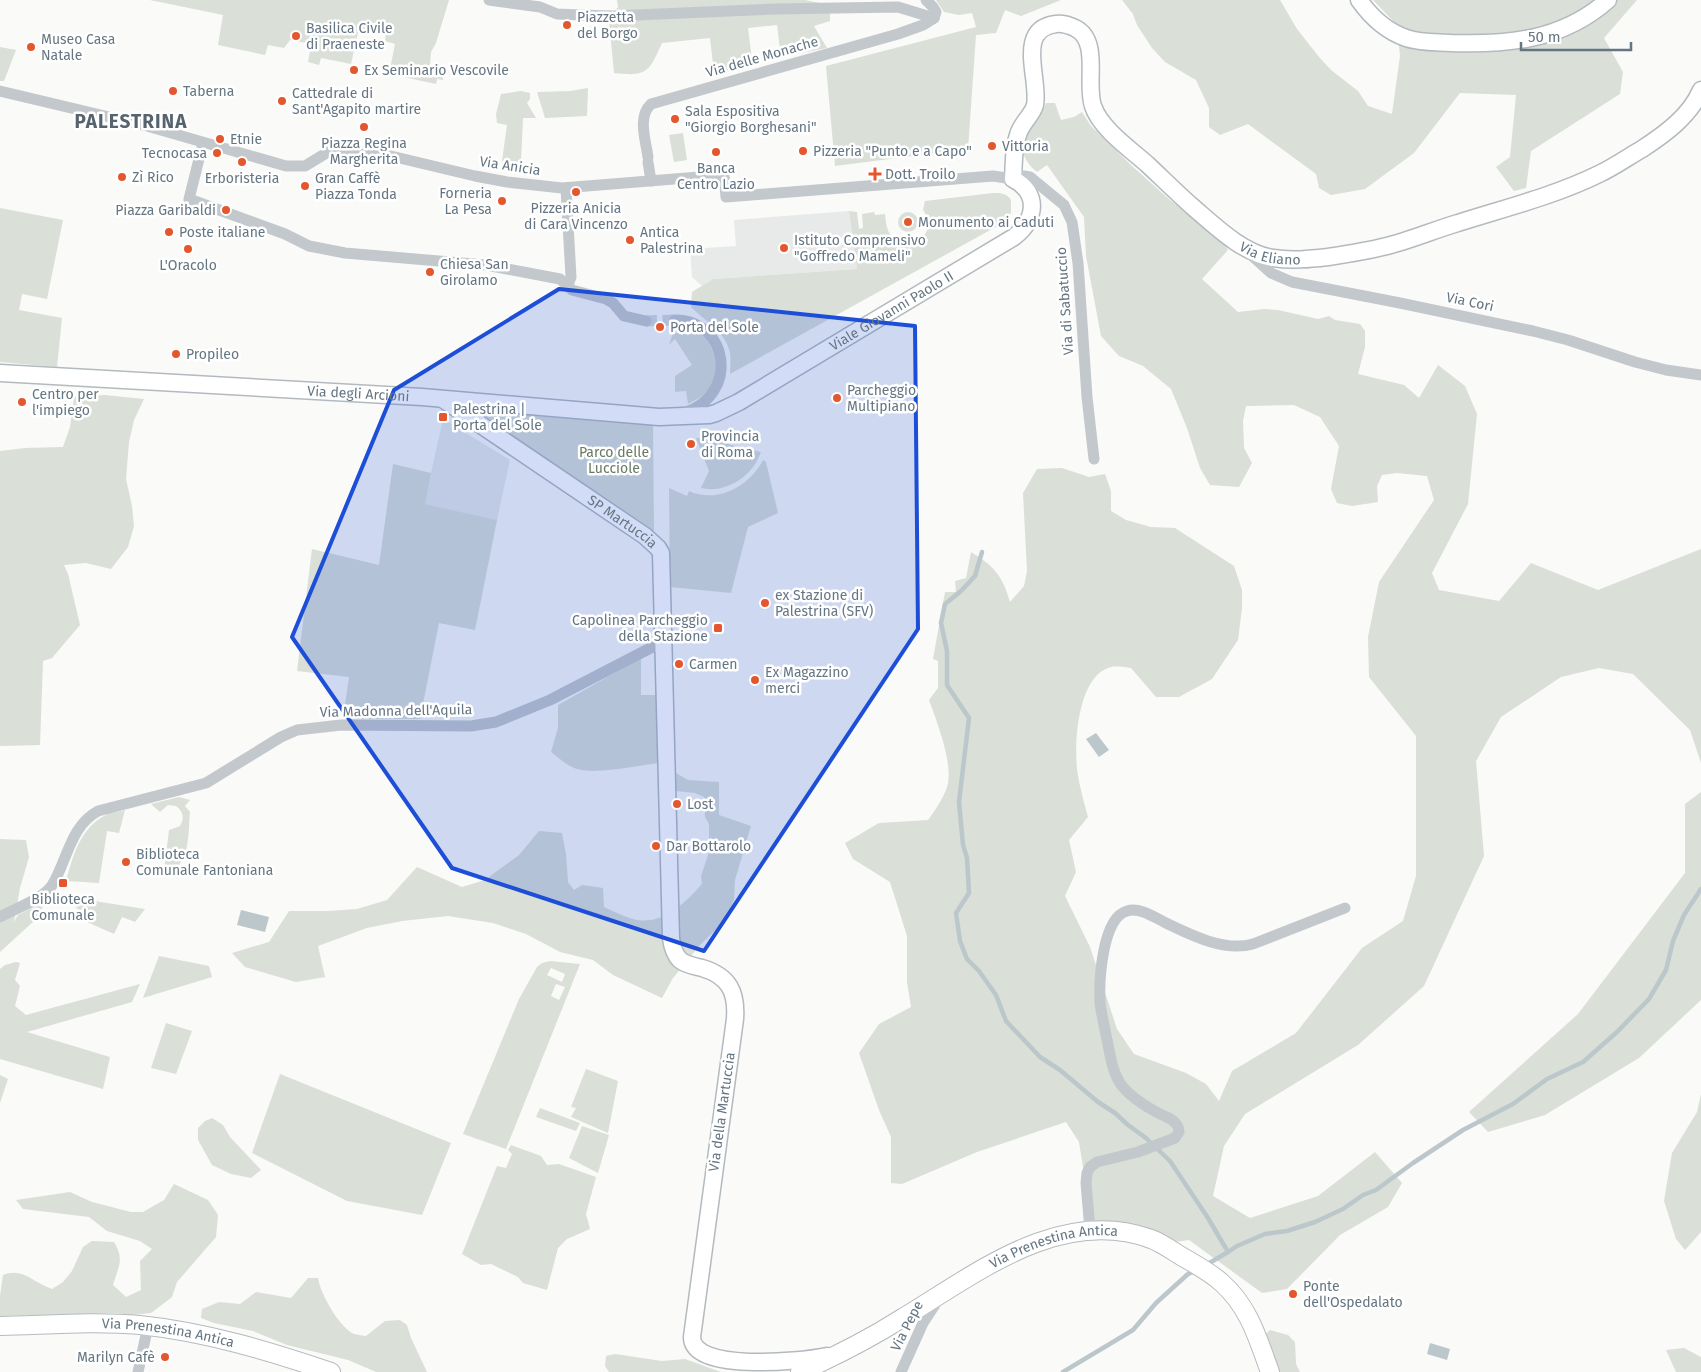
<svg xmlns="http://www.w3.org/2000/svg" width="1701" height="1372" font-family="'Fira Sans',sans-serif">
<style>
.built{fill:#e8e9e9}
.green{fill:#dadfd7;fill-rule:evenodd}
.water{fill:#bbc7cb}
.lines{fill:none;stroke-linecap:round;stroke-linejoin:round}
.stream{stroke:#bbc7cb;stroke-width:4.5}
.street-tunnel{stroke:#d5d9db;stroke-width:11;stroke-dasharray:11 5.5;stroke-linecap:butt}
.secondary-casing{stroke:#b3babf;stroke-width:19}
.primary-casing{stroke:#b5babe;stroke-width:20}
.street{stroke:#c3c8cc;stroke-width:11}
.secondary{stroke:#fff;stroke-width:16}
.primary{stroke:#fff;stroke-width:18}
.marked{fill:#1d4ed8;fill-opacity:0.2;stroke:#1d4ed8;stroke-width:4;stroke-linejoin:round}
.poi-dot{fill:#e4572e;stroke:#fff;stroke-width:2}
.labels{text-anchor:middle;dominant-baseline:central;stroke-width:5;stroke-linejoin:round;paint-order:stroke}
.poi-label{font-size:14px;fill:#657683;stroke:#fff;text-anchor:start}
.street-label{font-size:14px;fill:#657683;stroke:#fff}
.park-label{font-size:14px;fill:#687a64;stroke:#fff}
.district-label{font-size:19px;font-weight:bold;letter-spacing:1px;fill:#57646e;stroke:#fff}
</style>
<rect width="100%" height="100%" fill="#fafaf8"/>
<!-- built -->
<g class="built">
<polygon points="849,211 857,269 713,279 702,286 692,277 690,249 736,246 734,220"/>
<polygon points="443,419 510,460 497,520 424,504"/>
</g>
<!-- green -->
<g class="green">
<polygon points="150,0 449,0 436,43 431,52 430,65 436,72 443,73 443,80 437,79 436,84 389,74 395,44 385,41 386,33 359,28 351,64 321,58 319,65 308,62 310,51 306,43 290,40 284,48 268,45 265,55 218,45 223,15"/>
<path d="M617,0H805L830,5V21L814,26L827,48L781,57L777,25L748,28L752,60C740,71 729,71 714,73L710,38L662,43C649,72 647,77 614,73L609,21L618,7Z"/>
<polygon points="936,0 1061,0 1021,16 1005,10 996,33 976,35 968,149 835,166 826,66 976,27 972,13 959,15 944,12"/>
<polygon points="1122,0 1280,0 1297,29 1319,57 1331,70 1358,91 1368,106 1392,114 1400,56 1397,25 1373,0 1637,0 1604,38 1623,72 1620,94 1531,151 1526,188 1514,191 1496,167 1510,157 1516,95 1460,93 1414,153 1365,189 1331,195 1319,188 1316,174 1248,124 1220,135 1209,127 1209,108 1196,80 1165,62 1152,48 1137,25 1133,14"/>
<polygon points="0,47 16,50 4,81 0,81"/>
<polygon points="588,88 587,116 545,118 537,92 570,91"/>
<polygon points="521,91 530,93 530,99 527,103 536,118 523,118 521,162 502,161 507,125 497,123 496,114 501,94"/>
<path d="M1046,103H1055L1061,120L1074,117L1082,112L1091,126L1132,166L1170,200L1222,239L1228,250L1202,279L1238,312L1264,309L1278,310L1318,319L1329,316L1335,320L1360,324L1365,331V347L1358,374L1404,385L1419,398L1438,365L1465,386L1477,414L1468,504L1432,573L1439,590L1499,601L1531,563L1598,590L1701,549V763L1690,730L1633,674L1599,668L1561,677L1501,717L1476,761L1484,856L1424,986L1358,1045L1245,1114L1224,1146L1213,1196L1250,1218L1318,1196L1375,1152L1402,1183L1388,1207L1340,1235L1287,1289L1262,1293L1189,1240L1161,1244L1090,1230L1081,1189L1084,1173L1079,1142L1066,1122L977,1152L902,1184L891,1183V1137L879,1110L859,1053L879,1024L911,1007L907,982V936L890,882L853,859L845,843L879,823L928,820C935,811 946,794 948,783C952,760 937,722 929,700L938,688V661L933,659L945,592H956L955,581L966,578L971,552C993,565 1003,576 1010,602L1024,586L1027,571L1023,493L1037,469L1062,468L1089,477L1105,474L1111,491V511L1126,520L1151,527L1175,528L1234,566L1242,590V608L1238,640L1212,679L1179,697H1156L1131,668C1125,667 1117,666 1111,667C1078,675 1074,741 1077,769C1079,785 1084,802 1088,817L1069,840L1076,872L1065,896L1090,947L1117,1029L1134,1054L1186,1073L1206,1084L1219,1101L1232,1071L1296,1033L1362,948L1403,921L1416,876V736L1369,677L1368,637L1379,582L1434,500L1427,476L1397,473L1382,475L1377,486L1378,502L1352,506L1337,503L1331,489L1339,446L1320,417L1294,405L1246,406L1243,421L1244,448L1252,463L1239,487L1210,485L1200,468L1187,428L1171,389L1143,366L1119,356L1101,336L1086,256L1084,217L1047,165L1037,172C1027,164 1023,156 1021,143C1029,130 1041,118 1046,103Z"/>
<polygon points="683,133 687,160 674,162 669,135"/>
<path d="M993,193C1000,193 1007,193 1011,200V213L1003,223L730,374C730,367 731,360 730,353C726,332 705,321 691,307L692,292L713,279L857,269L849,211L857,212L859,229L863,228L862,214L874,212L875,215L885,214C886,221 886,228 890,234C904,259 942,234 923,210L925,201Z"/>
<polygon points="0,208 63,220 47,299 22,294 19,310 62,318 57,367 0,362"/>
<circle cx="908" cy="222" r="10"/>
<path d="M689,328C711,335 723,363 712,384C707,394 698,399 688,404L686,391L675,392V376L692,365L675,339L669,345L673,333H681L683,329Z"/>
<polygon points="105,395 144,399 134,420 129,442 126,479 132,506 134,526 128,547 111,569 86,563 64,565 68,574 80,625 52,658 43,661 40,745 0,746 0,451 25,448 63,447 70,427 74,397"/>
<polygon points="487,409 653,424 654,533 488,423 485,413"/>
<path d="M696,438H702L761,452C753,476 726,494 701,488L709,471Z"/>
<path d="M763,460L766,462L778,513L748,527L731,593L670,587L669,488L687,496L689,491C717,504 750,486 763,460Z"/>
<polygon points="393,464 431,473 425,504 497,520 475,630 439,623 420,719 343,719 349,677 297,671 312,549 379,565"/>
<path d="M641,658V695H658L660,763C638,765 594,776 574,768C566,765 558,757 551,752L558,728V705Z"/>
<path d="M676,773L688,780L719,782V815L751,826L735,880L734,900L725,921L700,945L673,978L662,998L613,975L593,960L560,952L526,934L493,923L448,916L402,921L367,928L318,946L325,977L296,982L245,967L232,953L269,942L289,911H328L357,909L387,900L417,867L462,887L485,880L519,855L539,831L562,833L566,854L568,882L574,890L582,885L603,888L604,907C613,911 623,916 633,919C661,927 685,903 702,884L701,876L709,852V824L705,817L704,797L695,793L676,791Z"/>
<polygon points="1701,792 1701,1000 1639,1058 1545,1115 1488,1132 1469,1112 1578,1014 1685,873 1685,804"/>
<path d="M179,797L190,800L185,806L190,812C188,831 191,870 164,872L169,830L180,826C185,818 183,811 176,806L168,805L160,812L151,804Z"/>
<path d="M125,810L119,833L107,831L99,883L66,881C73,856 80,828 106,815C111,812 119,812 125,810Z"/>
<polygon points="0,839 26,840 29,857 20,888 14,922 18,915 47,900 35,920 0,952"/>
<polygon points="69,897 145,909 135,922 122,917 114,934 87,922"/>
<polygon points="159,956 209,966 212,977 143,998"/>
<path d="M550,961L580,964L506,1149L463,1134L519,999L537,967L542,963ZM551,968L565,974L562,982L547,975ZM556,984L565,987L559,1000L551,996Z"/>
<polygon points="16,962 20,963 15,980 20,986 15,1006 26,1015 140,984 132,1002 27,1032 110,1057 103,1089 0,1059 0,969 5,965"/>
<polygon points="166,1023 192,1031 176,1074 151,1068"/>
<polygon points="586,1069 618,1081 608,1133 571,1117 576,1108 571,1107"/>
<polygon points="280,1074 451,1143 422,1215 347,1201 252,1153"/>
<polygon points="0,1075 8,1079 0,1103"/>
<polygon points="1701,1094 1701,1232 1685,1250 1676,1239 1664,1201 1672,1153 1697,1112"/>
<polygon points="540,1108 580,1123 576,1131 536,1117"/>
<polygon points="212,1118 223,1125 230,1137 261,1170 251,1178 231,1174 212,1165 198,1140 198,1128 205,1121"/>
<polygon points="582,1126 609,1135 598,1173 569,1158"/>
<polygon points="511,1145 541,1156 547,1165 559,1164 596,1177 586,1214 590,1229 567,1239 558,1248 547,1290 523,1283 518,1277 491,1264 481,1265 462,1254 497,1166 506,1168 512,1154 508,1150"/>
<path d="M174,1184L208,1200L218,1215L216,1237L177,1282L172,1297L151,1313L132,1315L116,1313L0,1316V1296L3,1275C23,1267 33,1283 52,1289L63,1282L72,1271L83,1247L92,1241L114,1242C125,1260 118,1267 113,1285L126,1297L141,1290L140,1261L152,1249L140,1241L107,1231L89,1217L23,1209L16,1200L70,1192L92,1202L131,1212H143L164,1200Z"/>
<path d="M308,1278H318C320,1293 339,1327 354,1334C357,1335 362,1335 366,1336L385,1321L400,1320L407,1325L411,1338L427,1372H376L348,1360L287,1345L253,1331L214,1323L201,1318L202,1309L219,1302L240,1304L256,1292L291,1298Z"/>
<polygon points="1270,1330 1288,1335 1295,1342 1296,1364 1300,1372 1276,1372 1262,1337"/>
<polygon points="1684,1348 1701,1357 1701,1372 1676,1372 1666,1350"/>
<polygon points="615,1354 662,1361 685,1359 721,1372 609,1372 605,1366 606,1356"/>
</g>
<!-- water -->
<g class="water">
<polygon points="1096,733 1109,750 1099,757 1086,739"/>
<polygon points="241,910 269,917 265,932 237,925"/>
<polygon points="1430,1343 1450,1349 1447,1360 1427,1354"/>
</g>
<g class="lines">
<!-- stream -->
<g class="stream">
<polyline points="982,552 975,576 961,591 945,604 941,623 947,651 947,685 969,718 959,802 963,845 967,858 969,893 956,913 960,941 967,959 979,971 996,995 1006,1021 1040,1057 1060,1070 1098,1102 1115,1113 1128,1125 1146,1138 1170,1161 1208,1218 1228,1252"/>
<polyline points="1206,1265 1228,1252 1237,1246 1265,1234 1287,1231 1315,1222 1343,1209 1363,1195 1376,1190 1413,1163 1463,1130 1513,1104 1547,1079 1583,1062 1617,1032 1649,999 1666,970 1673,941 1684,915 1701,889"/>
<polyline points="1063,1372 1133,1330 1156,1303 1188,1274 1197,1270"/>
</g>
<!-- street-tunnel -->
<polyline class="street-tunnel" points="646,321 675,320"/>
<!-- secondary casing -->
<g class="secondary-casing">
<g id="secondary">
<path d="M1359,0C1371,17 1386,31 1406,38C1420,43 1436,42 1451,43C1509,45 1563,40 1608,0"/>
<path id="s1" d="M0,373L422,397L659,417L709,415L716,413L739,402L1014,237C1036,220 1040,193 1013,179C1014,165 1013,148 1018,135C1021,123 1032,116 1035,105C1040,79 1015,29 1056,24C1063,23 1068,25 1075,28C1101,41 1085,83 1093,106C1100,128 1130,149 1147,164C1163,179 1178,194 1194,208C1216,227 1244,254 1273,258C1292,261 1310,259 1328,257C1348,254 1367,251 1387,246C1411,240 1434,230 1458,223C1505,208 1554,196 1599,174C1614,167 1628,157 1642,149C1665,134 1690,116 1701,90"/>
<path id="s2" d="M444,400L645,536L658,548L661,553L671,938C672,946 674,954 680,960C686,965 694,966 702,968C729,976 737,992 735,1019L692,1337C692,1372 798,1362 827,1356"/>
</g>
</g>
<!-- primary casing -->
<g class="primary-casing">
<g id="primary">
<path id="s3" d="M0,1326C47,1325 94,1321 140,1325C206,1332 269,1351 331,1372"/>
<path id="s4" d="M800,1372C836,1356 871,1338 904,1317C977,1273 1061,1206 1151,1239C1162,1243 1171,1250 1181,1256C1195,1264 1210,1272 1222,1283C1249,1307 1258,1339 1270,1372"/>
</g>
</g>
<!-- street -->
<g class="street">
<polyline points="489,0 540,7 557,14 581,15 613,16 776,9 898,7 934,18"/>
<polyline points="926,0 933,7 936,12 934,18"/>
<polyline points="0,91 147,126 286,166 305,166 328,152 391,156 475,176 507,182 562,188 724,175 726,197 993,176 1013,179 1024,176 1030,177 1064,205 1072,222 1078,263 1087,397 1094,459"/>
<polyline points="203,143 189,199 285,234 309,246 345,253 486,265 560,279 572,290 606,299 613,303 624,316 646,321"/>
<path d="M648,157C646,141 637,117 651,104L898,34L923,25L934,18"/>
<polyline points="648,162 651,181"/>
<polyline points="566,188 571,277 568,285"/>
<polyline points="1250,254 1271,273 1292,282 1400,303 1533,331 1568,340 1635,362 1666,370 1701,375"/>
<path d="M675,320C728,320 741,394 684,413"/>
<path d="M0,917C16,908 38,901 50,888C55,882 58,874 61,867C70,846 76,823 98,811L206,783L281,737L297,730L341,725L471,726L496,722L550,700L664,641"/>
<path d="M1090,1230L1086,1183L1087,1173L1090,1167L1097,1162L1138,1152L1175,1138L1179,1132C1179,1129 1179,1128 1177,1125C1173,1119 1165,1116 1158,1113C1145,1106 1131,1097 1122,1086C1111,1071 1110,1052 1106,1035C1104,1024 1101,1013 1100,1002C1099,981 1102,918 1127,911C1140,907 1154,917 1166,923C1191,935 1224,952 1253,944L1345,908"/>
<polyline points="138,1372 148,1326"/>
<polyline points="901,1372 923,1323 938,1300"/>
</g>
<!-- secondary -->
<use href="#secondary" class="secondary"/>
<!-- primary -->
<use href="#primary" class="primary"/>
</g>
<!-- marked area -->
<path class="marked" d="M559,289L915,326L918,629L704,951L452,868L292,637L394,390Z"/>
<!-- markers -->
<g class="poi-dot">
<circle cx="567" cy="25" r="5"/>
<circle cx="296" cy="36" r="5"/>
<circle cx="31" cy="47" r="5"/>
<circle cx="354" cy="70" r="5"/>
<circle cx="173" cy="91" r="5"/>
<circle cx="282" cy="101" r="5"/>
<circle cx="675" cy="119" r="5"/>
<circle cx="364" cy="127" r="5"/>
<circle cx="220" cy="139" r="5"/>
<circle cx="992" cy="146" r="5"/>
<circle cx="803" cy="151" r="5"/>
<circle cx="716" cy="152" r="5"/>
<circle cx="217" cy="153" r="5"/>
<circle cx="242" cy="162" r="5"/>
<path d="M872.5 166.5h5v5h5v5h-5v5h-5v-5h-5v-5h5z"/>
<circle cx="122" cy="177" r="5"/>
<circle cx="305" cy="186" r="5"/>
<circle cx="576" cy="192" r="5"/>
<circle cx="502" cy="201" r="5"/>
<circle cx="226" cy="210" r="5"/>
<circle cx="908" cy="222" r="5"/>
<circle cx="169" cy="232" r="5"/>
<circle cx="630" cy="240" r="5"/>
<circle cx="784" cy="248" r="5"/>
<circle cx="188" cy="249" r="5"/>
<circle cx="430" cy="272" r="5"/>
<circle cx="660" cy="327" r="5"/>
<circle cx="176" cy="354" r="5"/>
<circle cx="837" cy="398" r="5"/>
<circle cx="22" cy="402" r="5"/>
<rect x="438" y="412" width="10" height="10" rx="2.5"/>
<circle cx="691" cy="444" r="5"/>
<circle cx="765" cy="603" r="5"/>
<rect x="713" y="623" width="10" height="10" rx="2.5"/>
<circle cx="679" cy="664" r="5"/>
<circle cx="755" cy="680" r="5"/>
<circle cx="677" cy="804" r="5"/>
<circle cx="656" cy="846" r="5"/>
<circle cx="126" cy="862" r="5"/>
<rect x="58" y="878" width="10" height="10" rx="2.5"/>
<circle cx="1293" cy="1294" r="5"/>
<circle cx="165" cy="1357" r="5"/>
</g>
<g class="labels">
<!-- poi labels -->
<g class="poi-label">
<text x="577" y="17">Piazzetta<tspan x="577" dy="16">del Borgo</tspan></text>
<text x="306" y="28">Basilica Civile<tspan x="306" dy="16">di Praeneste</tspan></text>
<text x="41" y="39">Museo Casa<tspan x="41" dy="16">Natale</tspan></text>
<text x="364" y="70">Ex Seminario Vescovile</text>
<text x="183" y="91">Taberna</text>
<text x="292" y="93">Cattedrale di<tspan x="292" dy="16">Sant'Agapito martire</tspan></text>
<text x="685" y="111">Sala Espositiva<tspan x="685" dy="16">"Giorgio Borghesani"</tspan></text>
<text x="230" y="139">Etnie</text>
<text x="364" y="143" text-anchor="middle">Piazza Regina<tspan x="364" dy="16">Margherita</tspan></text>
<text x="1002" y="146">Vittoria</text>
<text x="813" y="151">Pizzeria "Punto e a Capo"</text>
<text x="207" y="153" text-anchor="end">Tecnocasa</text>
<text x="716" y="168" text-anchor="middle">Banca<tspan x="716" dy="16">Centro Lazio</tspan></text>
<text x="885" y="174">Dott. Troilo</text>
<text x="132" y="177">Zì Rico</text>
<text x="242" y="178" text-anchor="middle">Erboristeria</text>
<text x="315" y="178">Gran Caffè<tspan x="315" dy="16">Piazza Tonda</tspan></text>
<text x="492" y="193" text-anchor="end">Forneria<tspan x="492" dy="16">La Pesa</tspan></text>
<text x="576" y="208" text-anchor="middle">Pizzeria Anicia<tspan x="576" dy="16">di Cara Vincenzo</tspan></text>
<text x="216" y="210" text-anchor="end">Piazza Garibaldi</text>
<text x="918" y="222">Monumento ai Caduti</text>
<text x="179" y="232">Poste italiane</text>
<text x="640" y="232">Antica<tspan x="640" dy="16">Palestrina</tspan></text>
<text x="794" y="240">Istituto Comprensivo<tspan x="794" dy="16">"Goffredo Mameli"</tspan></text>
<text x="440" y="264">Chiesa San<tspan x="440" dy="16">Girolamo</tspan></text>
<text x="188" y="265" text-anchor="middle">L'Oracolo</text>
<text x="670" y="327">Porta del Sole</text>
<text x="186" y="354">Propileo</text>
<text x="847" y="390">Parcheggio<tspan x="847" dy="16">Multipiano</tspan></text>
<text x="32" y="394">Centro per<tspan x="32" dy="16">l'impiego</tspan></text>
<text x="453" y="409">Palestrina |<tspan x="453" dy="16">Porta del Sole</tspan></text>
<text x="701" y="436">Provincia<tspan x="701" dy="16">di Roma</tspan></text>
<text x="775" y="595">ex Stazione di<tspan x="775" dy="16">Palestrina (SFV)</tspan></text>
<text x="708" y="620" text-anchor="end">Capolinea Parcheggio<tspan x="708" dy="16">della Stazione</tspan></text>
<text x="689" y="664">Carmen</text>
<text x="765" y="672">Ex Magazzino<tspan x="765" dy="16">merci</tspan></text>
<text x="687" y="804">Lost</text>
<text x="666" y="846">Dar Bottarolo</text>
<text x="136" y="854">Biblioteca<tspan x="136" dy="16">Comunale Fantoniana</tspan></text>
<text x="63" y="899" text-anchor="middle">Biblioteca<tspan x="63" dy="16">Comunale</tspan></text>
<text x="1303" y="1286">Ponte<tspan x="1303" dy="16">dell'Ospedalato</tspan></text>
<text x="155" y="1357" text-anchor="end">Marilyn Cafè</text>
</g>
<!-- street labels -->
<g class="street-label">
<text transform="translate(762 57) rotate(-16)">Via delle Monache</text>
<text transform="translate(510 166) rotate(9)">Via Anicia</text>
<text stroke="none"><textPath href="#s1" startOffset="1648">Via Eliano</textPath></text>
<text transform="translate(1065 301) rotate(-94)">Via di Sabatuccio</text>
<text transform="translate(1470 302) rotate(12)">Via Cori</text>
<text stroke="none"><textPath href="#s1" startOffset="921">Viale Giovanni Paolo II</textPath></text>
<text stroke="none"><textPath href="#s1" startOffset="359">Via degli Arcioni</textPath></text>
<text stroke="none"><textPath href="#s2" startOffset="216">SP Martuccia</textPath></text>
<text transform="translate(396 711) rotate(-1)">Via Madonna dell'Aquila</text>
<text transform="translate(722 1112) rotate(-82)">Via della Martuccia</text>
<text stroke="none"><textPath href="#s4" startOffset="286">Via Prenestina Antica</textPath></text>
<text transform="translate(907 1326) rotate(-63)">Via Pepe</text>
<text stroke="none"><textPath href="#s3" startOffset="169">Via Prenestina Antica</textPath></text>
</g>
<!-- park labels -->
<g class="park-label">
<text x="614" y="452">Parco delle<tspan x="614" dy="16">Lucciole</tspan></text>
</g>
<!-- district labels -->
<g class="district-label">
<text x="131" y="121">PALESTRINA</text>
</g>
</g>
<!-- scale -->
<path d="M1521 42v8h110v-8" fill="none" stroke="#657683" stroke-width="2.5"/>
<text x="1528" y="42" font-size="15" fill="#657683" stroke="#ffffff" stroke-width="4" paint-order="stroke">50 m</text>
</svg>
